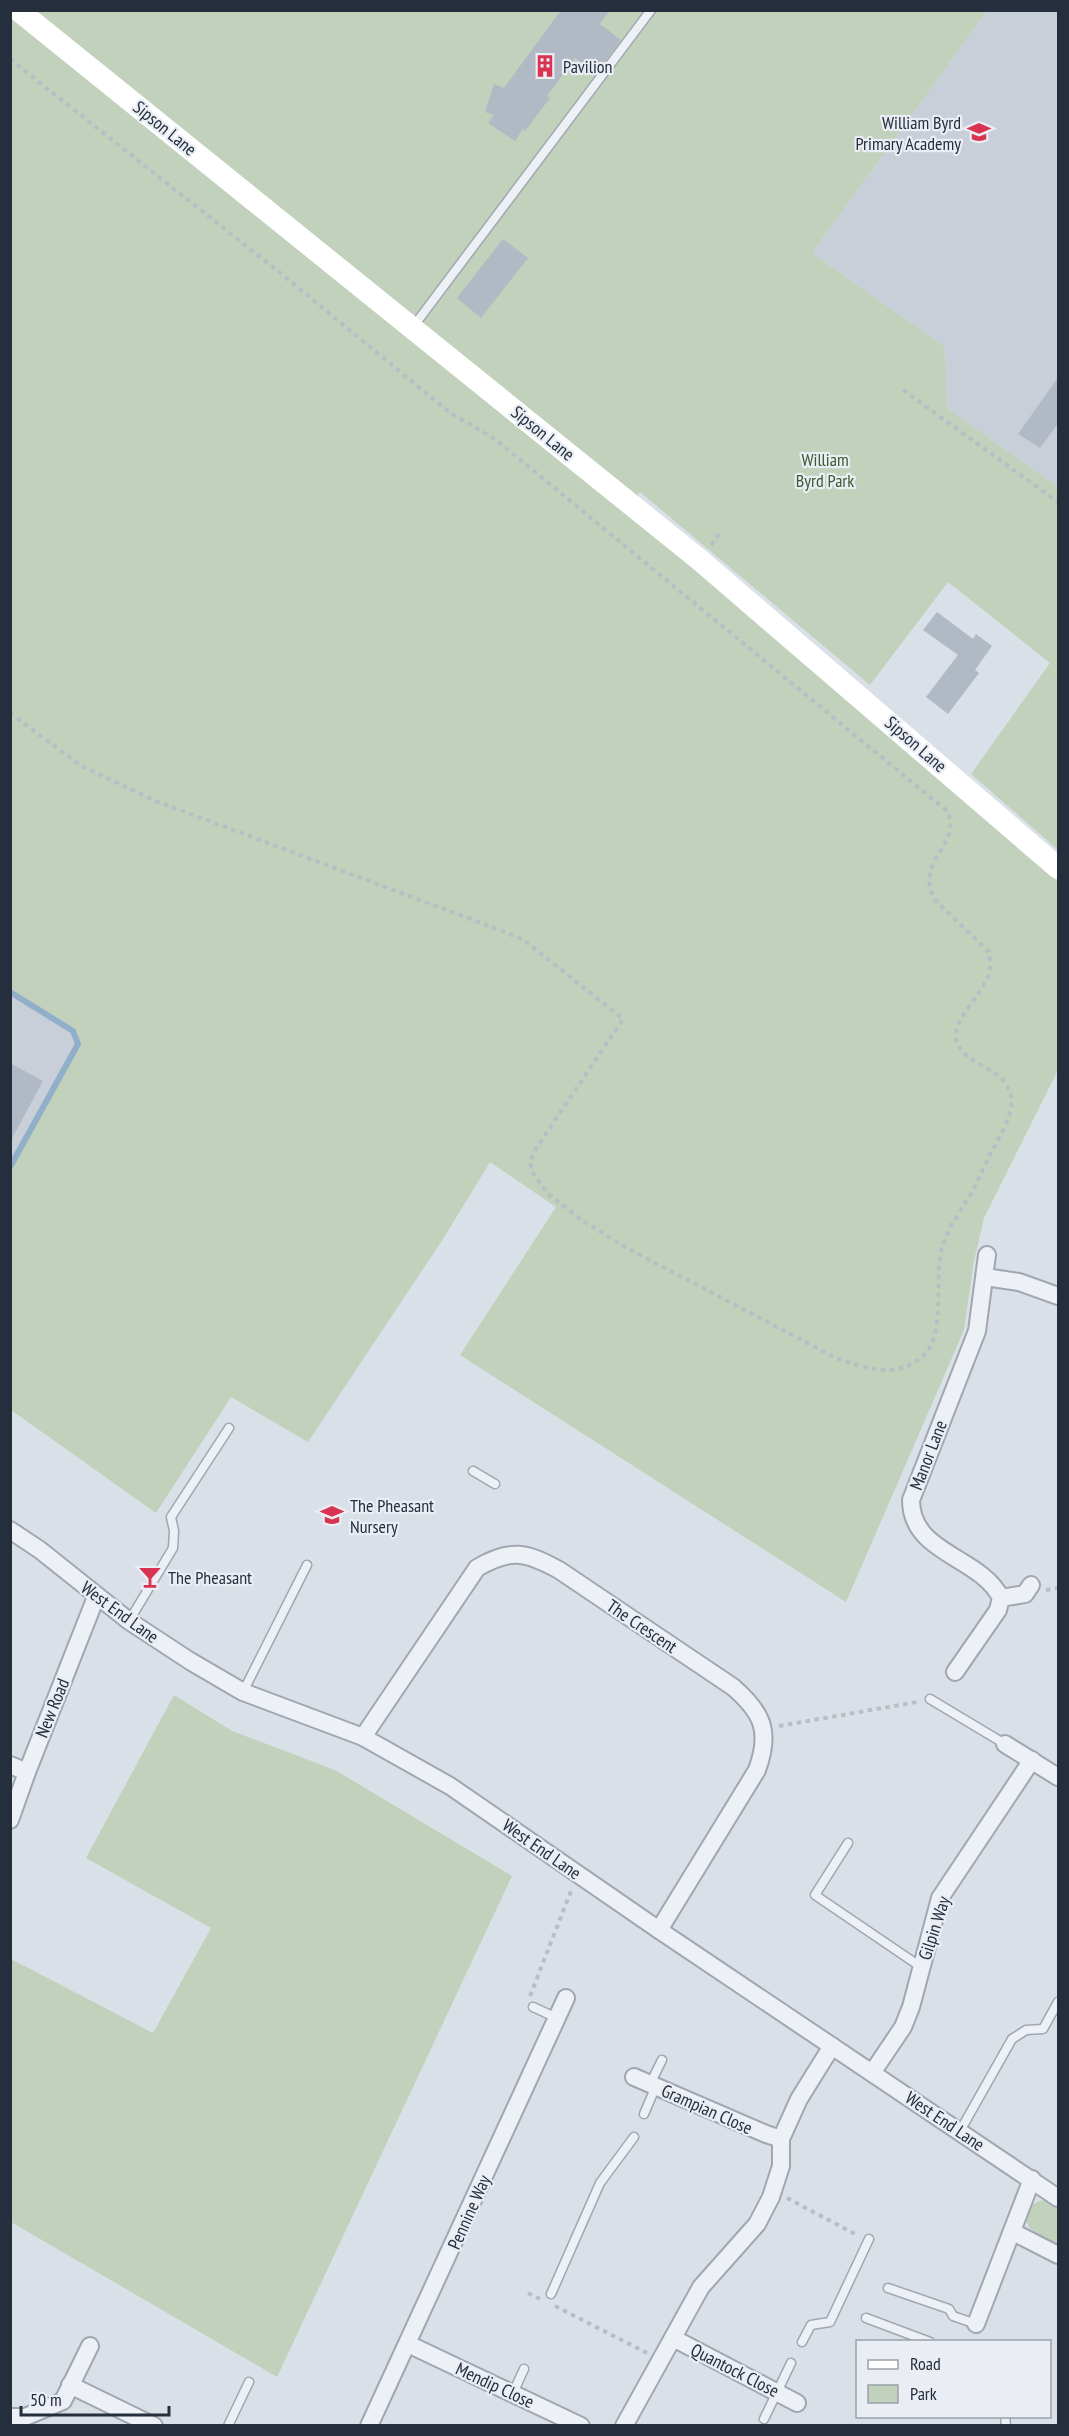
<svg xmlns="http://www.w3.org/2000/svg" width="1069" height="2436" font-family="'PT Sans Narrow',sans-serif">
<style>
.built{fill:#c8cfd9}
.green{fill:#c1d1bb}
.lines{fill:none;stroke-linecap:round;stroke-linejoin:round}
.stream{stroke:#92afca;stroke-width:6}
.building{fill:#b1b9c4}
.lane-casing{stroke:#a0a7b1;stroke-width:11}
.street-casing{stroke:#a0a7b1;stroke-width:20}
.path{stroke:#b9bec5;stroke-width:4;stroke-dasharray:4.5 4.5;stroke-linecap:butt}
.lane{stroke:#edf0f5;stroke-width:8}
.street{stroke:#edf0f5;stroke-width:16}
.secondary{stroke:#fff;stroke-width:22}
.labels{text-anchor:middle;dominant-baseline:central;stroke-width:4.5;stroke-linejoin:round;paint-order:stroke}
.poi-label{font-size:18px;fill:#242e3d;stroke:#eaeef4;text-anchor:start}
.street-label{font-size:18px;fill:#242e3d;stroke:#eaeef4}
.park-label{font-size:18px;fill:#395a30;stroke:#eaeef4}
</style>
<rect width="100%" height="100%" fill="#dae0e7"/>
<!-- built -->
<g class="built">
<polygon points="987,11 1058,11 1058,487 947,408 945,347 812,253"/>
<polygon points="11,994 73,1031 78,1044 11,1167"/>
</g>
<!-- green -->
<g class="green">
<polygon points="11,11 987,11 812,253 945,347 947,408 1058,487 1058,850 971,774 1050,663 948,582 870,685 640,492 626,511 1058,882 1058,1070 984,1218 974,1261 964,1330 846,1602 460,1355 556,1207 490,1162 443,1239 308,1442 231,1397 156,1513 11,1410 11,1167 78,1044 73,1031 11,992"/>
<polygon points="174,1695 232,1731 335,1770 512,1876 277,2377 11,2222 11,1959 153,2033 211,1928 86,1858"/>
<path d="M1050,2199L1058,2205V2247C1051,2242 1039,2238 1033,2231C1016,2215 1031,2200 1050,2199Z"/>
</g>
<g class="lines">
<!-- stream -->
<polyline class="stream" points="10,992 73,1031 78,1044 10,1167"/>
</g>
<!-- building -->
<g class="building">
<polygon points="561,10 610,10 600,24 621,40 596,73 575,58 547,96 550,98 525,131 523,129 515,141 488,123 494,115 485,112 494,84 504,88"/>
<polygon points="503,239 528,258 481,318 457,298"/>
<polygon points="1059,376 1059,422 1040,448 1018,434"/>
<polygon points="937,612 973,639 976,634 992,646 975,670 979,673 948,714 926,697 958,655 923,630"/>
<polygon points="10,1063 43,1081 10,1142"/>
</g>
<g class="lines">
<!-- lane casing -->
<g class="lane-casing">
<g id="lane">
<polyline points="413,327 651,10"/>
<polyline points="473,1471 495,1484"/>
<polyline points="129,1621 173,1548 174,1531 171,1517 229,1428"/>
<polyline points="243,1692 307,1565"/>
<polyline points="930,1699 1005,1744"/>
<polyline points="848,1843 815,1895 921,1967"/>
<polyline points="533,2007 557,2018"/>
<polyline points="650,2084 662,2060"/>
<polyline points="644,2114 656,2086"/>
<polyline points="960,2131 1012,2039 1026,2030 1043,2029 1058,2002"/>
<polyline points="888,2288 949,2309 953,2316 976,2324"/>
<polyline points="551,2294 600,2183 634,2137"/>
<polyline points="866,2318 930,2342"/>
<polyline points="802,2342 811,2325 830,2322 869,2239"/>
<polyline points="513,2393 524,2369"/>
<polyline points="1005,2416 1006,2426"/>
<polyline points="764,2419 791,2363"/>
<polyline points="228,2426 249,2382"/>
</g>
</g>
<!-- street casing -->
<g class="street-casing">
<g id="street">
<polyline points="985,1277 1019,1282 1058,1296"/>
<polyline points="10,1530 40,1550 129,1621 190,1661 243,1692 363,1737 450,1786 659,1930 1058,2198"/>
<polyline points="1001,1598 1025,1594 1031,1585"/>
<path d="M955,1672L998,1610L1001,1598C980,1556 911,1554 911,1500L977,1331L987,1255"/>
<path d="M363,1737L477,1568C511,1548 526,1552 559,1570L733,1687C763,1713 771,1732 757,1770L659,1930"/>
<polyline points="1005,1744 1058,1777"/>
<polyline points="10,1765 27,1772"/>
<polyline points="10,1820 27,1772 96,1597"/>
<polyline points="872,2073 903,2027 911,2007 940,1898 1032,1760"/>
<polyline points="634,2077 766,2134 781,2139"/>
<polyline points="1013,2232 1058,2255"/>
<polyline points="976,2324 1032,2179"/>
<polyline points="673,2338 797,2403"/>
<polyline points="408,2344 581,2426"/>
<polyline points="70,2385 154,2426"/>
<polyline points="10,2417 25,2417 63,2401 90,2346"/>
<polyline points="369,2426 566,1998"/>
<polyline points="624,2426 701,2287 757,2224 771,2197 781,2166 781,2139 799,2099 832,2046"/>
</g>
</g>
<!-- path -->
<g class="path">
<path d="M10,59L284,276L449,412L495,439L947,811C964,842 913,862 935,900L989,952C990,959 991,966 989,974C983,994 953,1018 956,1039C961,1066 1005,1065 1011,1096C1014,1113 1002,1132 994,1147C987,1160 981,1174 974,1188C962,1211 944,1230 940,1257C936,1284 944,1334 925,1354C898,1380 867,1369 836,1358L625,1247L582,1220L548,1194L533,1173L530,1163L535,1150L623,1019L524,940L500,930L153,800L80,765L10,713"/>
<polyline points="903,390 1058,502"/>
<polyline points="711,545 719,534"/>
<polyline points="1046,1590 1058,1588"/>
<polyline points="779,1726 917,1702"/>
<polyline points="530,1996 571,1891"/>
<polyline points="787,2198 857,2235"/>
<polyline points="528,2293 540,2299"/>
<polyline points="555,2306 647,2353"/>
</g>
<!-- lane -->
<use href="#lane" class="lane"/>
<!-- street -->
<use href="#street" class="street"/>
<!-- secondary -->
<polyline class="secondary" points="18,10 701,561 1058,868"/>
</g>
<!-- icons -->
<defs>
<g id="building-bare" transform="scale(1.8)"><path d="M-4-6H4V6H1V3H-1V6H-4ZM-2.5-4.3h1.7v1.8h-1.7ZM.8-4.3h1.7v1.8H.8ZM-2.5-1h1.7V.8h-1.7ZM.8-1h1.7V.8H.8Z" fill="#d83350" stroke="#eaeef4" stroke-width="2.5" paint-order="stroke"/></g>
<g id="school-bare" transform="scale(1.8)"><path d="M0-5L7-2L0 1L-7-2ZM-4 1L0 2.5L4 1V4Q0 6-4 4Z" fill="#d83350" stroke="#eaeef4" stroke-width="2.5" paint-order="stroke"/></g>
<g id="bar-bare" transform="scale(1.8)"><path d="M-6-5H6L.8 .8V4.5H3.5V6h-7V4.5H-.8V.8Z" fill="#d83350" stroke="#eaeef4" stroke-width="2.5" paint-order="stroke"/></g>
</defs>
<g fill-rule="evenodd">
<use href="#building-bare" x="545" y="66"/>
<use href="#school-bare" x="979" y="132"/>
<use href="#school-bare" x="332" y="1515"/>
<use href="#bar-bare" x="150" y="1577"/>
</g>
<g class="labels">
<!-- poi labels -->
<g class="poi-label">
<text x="563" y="66">Pavilion</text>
<text x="961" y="122" text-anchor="end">William Byrd<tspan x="961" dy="21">Primary Academy</tspan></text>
<text x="350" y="1505">The Pheasant<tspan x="350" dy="21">Nursery</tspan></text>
<text x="168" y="1577">The Pheasant</text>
</g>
<!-- street labels -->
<g class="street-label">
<text transform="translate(165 128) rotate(39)">Sipson Lane</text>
<text transform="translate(543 433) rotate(39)">Sipson Lane</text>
<text transform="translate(916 744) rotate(41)">Sipson Lane</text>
<text transform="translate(928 1455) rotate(-69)">Manor Lane</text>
<text transform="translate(120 1612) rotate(36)">West End Lane</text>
<text transform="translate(642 1626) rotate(34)">The Crescent</text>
<text transform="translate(52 1708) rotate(-68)">New Road</text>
<text transform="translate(542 1849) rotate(35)">West End Lane</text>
<text transform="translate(934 1928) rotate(-72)">Gilpin Way</text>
<text transform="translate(707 2109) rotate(24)">Grampian Close</text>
<text transform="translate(945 2121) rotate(34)">West End Lane</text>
<text transform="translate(469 2212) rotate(-66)">Pennine Way</text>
<text transform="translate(735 2370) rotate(27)">Quantock Close</text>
<text transform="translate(495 2385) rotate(25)">Mendip Close</text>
</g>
<!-- park labels -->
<g class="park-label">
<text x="825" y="459">William<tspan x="825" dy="21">Byrd Park</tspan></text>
</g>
</g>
<!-- border -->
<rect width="1069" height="2436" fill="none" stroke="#242e3d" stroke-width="24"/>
<!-- legend -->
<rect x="856" y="2340" width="195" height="78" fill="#eaeef4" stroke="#9ba1ab" stroke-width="1.5"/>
<rect x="868" y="2360" width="30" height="9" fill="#ffffff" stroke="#9ba1ab" stroke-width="1.5"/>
<text x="910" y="2370" font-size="18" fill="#242e3d">Road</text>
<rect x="868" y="2385" width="30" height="18" fill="#c1d1bb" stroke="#9ba1ab" stroke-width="1.5"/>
<text x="910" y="2400" font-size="18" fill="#242e3d">Park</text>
<!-- scale -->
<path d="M21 2406v9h148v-9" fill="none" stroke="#242e3d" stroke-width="3"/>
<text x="30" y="2406" font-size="18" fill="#242e3d" stroke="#eaeef4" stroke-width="4.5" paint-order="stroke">50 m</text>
</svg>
